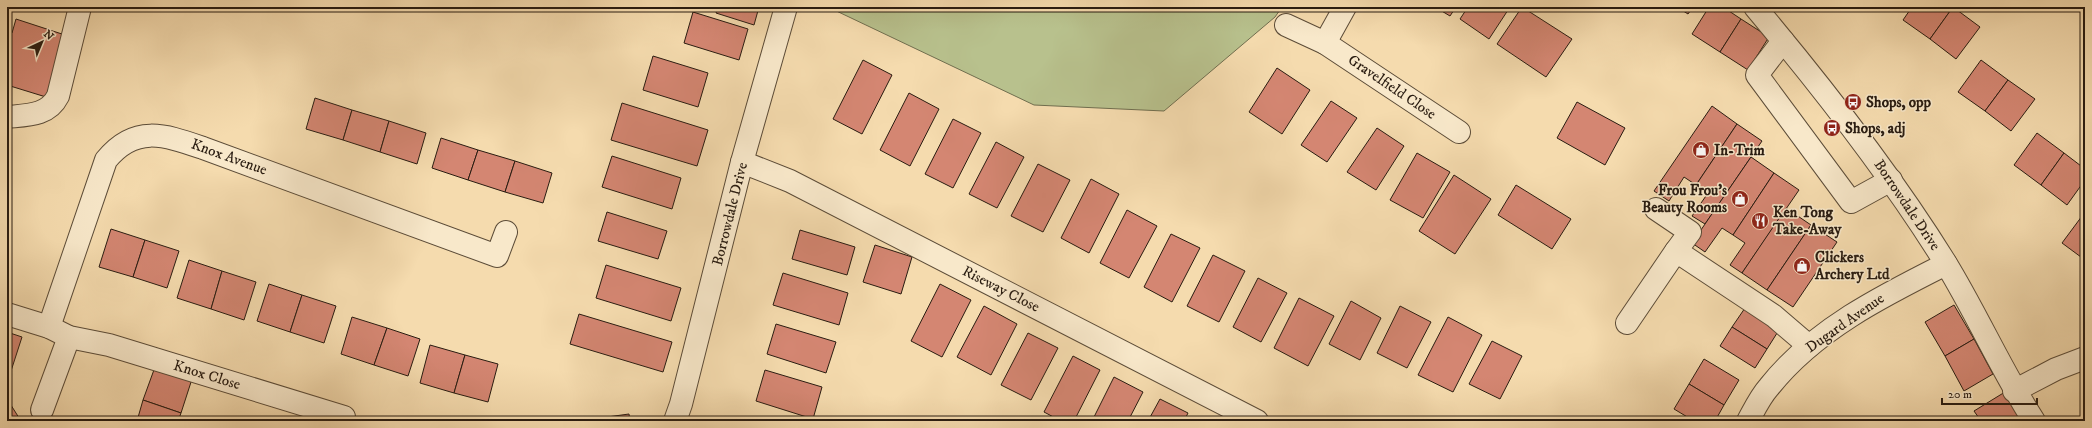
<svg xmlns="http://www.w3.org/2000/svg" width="2092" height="428" font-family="'IM FELL DW Pica',serif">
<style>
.green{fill:#b8c18d;stroke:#706e4f}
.building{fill:#d48672;stroke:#291c11}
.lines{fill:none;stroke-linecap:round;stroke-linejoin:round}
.minor-casing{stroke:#5c4c38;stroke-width:24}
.minor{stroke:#f8e8ca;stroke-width:22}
.labels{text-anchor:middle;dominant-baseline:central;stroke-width:3;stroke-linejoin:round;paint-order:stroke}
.street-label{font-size:15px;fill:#291c11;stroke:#f8e8ca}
.poi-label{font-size:15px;font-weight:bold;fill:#291c11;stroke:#f8e8ca;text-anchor:start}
</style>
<rect width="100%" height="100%" fill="#f5dbae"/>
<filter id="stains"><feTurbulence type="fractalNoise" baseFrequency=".005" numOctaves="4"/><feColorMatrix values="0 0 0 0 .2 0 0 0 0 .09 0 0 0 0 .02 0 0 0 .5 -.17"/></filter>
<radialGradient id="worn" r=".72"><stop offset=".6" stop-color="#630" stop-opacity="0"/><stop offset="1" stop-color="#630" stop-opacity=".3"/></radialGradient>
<!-- green -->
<polygon class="green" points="828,7 1282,7 1275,17 1164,111 1034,105"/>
<!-- building -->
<g class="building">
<polygon points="718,7 759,7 754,25 716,13"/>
<polygon points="1435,7 1456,7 1450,16"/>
<polygon points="1468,7 1510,7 1489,39 1460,19"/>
<polygon points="1522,7 1572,39 1546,77 1497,44"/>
<polygon points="1677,7 1693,7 1688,14"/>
<polygon points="1709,7 1723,7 1741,19 1720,52 1692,34"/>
<polygon points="1912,7 1953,7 1930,39 1903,20"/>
<polygon points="1953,7 1980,27 1956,59 1930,39"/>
<polygon points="693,12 748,29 739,60 684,43"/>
<polygon points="16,19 65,35 46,97 7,85 7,31 12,33"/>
<polygon points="1741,19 1769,37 1748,70 1720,52"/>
<polygon points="653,56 708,73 698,107 643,90"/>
<polygon points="863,60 892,75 862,134 833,119"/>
<polygon points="1981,60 2008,80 1985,111 1958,92"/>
<polygon points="1277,68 1310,90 1282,134 1249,112"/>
<polygon points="2008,80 2035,99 2011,131 1985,111"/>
<polygon points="909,93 939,109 910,166 880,150"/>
<polygon points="315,98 352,110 343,140 306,129"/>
<polygon points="1331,101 1357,118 1327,162 1301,145"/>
<polygon points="1577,102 1625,128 1605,165 1557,138"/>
<polygon points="622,103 708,130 697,166 611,140"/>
<polygon points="1712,106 1737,124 1696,185 1684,177 1669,201 1654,191"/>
<polygon points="352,110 389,121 380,152 343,140"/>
<polygon points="953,119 981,133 953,188 925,174"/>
<polygon points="389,121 426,133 417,164 380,152"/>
<polygon points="1737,124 1762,141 1705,224 1692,216 1708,193 1696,185"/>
<polygon points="1377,128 1404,146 1376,190 1347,172"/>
<polygon points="2037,133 2064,153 2041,185 2014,165"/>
<polygon points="441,138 478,150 468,180 432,168"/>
<polygon points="996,142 1024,157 997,208 969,194"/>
<polygon points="478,150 515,161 505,192 468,180"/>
<polygon points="1417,153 1450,172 1423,218 1390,200"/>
<polygon points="2064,153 2085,169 2085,180 2067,205 2041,185"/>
<polygon points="612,156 681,178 672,209 602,187"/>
<polygon points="1751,157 1774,173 1733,235 1722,228 1705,252 1692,243"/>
<polygon points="515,161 552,173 543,203 505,192"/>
<polygon points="1038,164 1070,180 1043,232 1011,216"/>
<polygon points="1774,173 1799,190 1742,273 1730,265 1745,243 1733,235"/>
<polygon points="1454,175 1491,199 1455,254 1419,231"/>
<polygon points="1091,179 1119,194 1089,253 1061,238"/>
<polygon points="1516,185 1571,219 1552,249 1498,215"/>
<polygon points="1786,208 1811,225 1767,290 1742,273"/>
<polygon points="1127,210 1157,226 1129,278 1100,263"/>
<polygon points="607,212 667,231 658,259 598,241"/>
<polygon points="2085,212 2085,260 2062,243"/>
<polygon points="1811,225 1837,242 1793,307 1767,290"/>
<polygon points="111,229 145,240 133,277 99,267"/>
<polygon points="800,230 855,247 847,275 792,259"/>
<polygon points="1171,234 1200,248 1172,302 1144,287"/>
<polygon points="145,240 179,251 167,288 133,277"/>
<polygon points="875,245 912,257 901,294 863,282"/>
<polygon points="1213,255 1245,271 1219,322 1187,306"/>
<polygon points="189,260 222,271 211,309 177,298"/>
<polygon points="606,265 681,288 671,321 596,298"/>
<polygon points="222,271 256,282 244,320 211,309"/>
<polygon points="783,273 848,293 839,325 773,305"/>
<polygon points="1258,278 1287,293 1261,342 1233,327"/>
<polygon points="269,284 302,295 290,332 257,321"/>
<polygon points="940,284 971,300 942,357 911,341"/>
<polygon points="302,295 336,306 324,343 290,332"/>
<polygon points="1299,298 1334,316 1308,366 1274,348"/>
<polygon points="1351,301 1381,318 1360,360 1329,344"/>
<polygon points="1954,305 1974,339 1945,356 1925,322"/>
<polygon points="984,306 1017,324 991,375 957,357"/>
<polygon points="1400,306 1431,322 1407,368 1377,353"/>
<polygon points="1745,308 1779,330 1767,349 1732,327"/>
<polygon points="579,314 672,342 663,372 570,344"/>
<polygon points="352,317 387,328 374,365 341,354"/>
<polygon points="1448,317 1482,335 1453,392 1418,375"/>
<polygon points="776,324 836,342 826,373 767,354"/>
<polygon points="1732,327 1767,349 1755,368 1720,346"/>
<polygon points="387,328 420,339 408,376 374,365"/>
<polygon points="7,332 22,337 11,371 7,369"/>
<polygon points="1028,333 1058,348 1031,400 1001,385"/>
<polygon points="1974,339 1993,374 1964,391 1945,356"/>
<polygon points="1492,341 1522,356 1500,399 1469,384"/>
<polygon points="430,345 465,355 454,393 420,383"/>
<polygon points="465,355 498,364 488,402 454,393"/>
<polygon points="1073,356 1100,370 1074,421 1061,421 1044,412"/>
<polygon points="1704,359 1739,380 1724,405 1689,384"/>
<polygon points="155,367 192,379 181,413 143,400"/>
<polygon points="7,369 11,371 7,383"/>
<polygon points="765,370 822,387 813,419 756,401"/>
<polygon points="1114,377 1143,392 1128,421 1092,421"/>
<polygon points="1689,384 1724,405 1715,421 1694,421 1674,409"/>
<polygon points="2005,392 2022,420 1981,421 1974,411"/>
<polygon points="1160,399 1188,413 1184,421 1148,421"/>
<polygon points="143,400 181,413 178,421 137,421"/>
<polygon points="9,402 21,421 7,421"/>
<polygon points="629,414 630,421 600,421 600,418"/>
<polygon points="600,418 600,421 579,421"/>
<polygon points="753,418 764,421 752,421"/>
</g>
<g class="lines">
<!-- minor casing -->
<g class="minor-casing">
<g id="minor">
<path d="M1755,7C1823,88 1889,172 1945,262C1977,314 2001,370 2034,421"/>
<polyline points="1286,25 1325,43 1345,7"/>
<polyline points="1783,41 1757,75 1851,202 1891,180"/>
<polyline points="1325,43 1459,132"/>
<path d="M7,117C27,115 48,116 58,96L80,7"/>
<polyline points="742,162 790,181 1257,421"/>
<polyline points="1656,209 1690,232 1676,251"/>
<polyline points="7,314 49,327 69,337 109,345 344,417"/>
<polyline points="1627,323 1676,251 1774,316 1809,346"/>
<path d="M49,327L106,160C135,124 165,135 203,148L497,256L506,232"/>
<polyline points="2014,391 2056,369 2085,358"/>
<polyline points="42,410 69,337"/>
<polyline points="675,421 681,404 742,162 786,7"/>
<path d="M1748,421C1754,410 1760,397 1769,387C1814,330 1882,296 1946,264"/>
</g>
</g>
<!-- minor -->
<use href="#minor" class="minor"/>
</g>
<!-- icons -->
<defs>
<g id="bus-disc" transform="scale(0.9)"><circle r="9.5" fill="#8f2418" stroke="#f8e8ca"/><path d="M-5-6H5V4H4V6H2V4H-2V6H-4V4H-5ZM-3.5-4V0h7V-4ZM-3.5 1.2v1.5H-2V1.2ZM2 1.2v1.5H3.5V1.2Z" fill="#fff"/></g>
<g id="shop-disc" transform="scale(0.9)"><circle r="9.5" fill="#8f2418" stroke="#f8e8ca"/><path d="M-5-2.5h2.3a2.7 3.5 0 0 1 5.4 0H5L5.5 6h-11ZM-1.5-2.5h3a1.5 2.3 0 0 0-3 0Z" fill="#fff"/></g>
<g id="restaurant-disc" transform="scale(0.9)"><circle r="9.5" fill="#8f2418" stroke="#f8e8ca"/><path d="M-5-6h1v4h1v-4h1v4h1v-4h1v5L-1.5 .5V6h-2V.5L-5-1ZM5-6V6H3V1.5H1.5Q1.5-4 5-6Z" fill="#fff"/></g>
</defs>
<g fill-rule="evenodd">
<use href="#bus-disc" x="1853" y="102"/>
<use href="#bus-disc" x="1832" y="128"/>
<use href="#shop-disc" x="1701" y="150"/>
<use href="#shop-disc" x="1740" y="199"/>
<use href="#restaurant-disc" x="1760" y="221"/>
<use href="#shop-disc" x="1802" y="266"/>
</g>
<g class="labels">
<!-- street labels -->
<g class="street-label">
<text transform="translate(1392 87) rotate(34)">Gravelfield Close</text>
<text transform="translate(229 157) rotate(20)">Knox Avenue</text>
<text transform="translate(1907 205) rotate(56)">Borrowdale Drive</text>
<text transform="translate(730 214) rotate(-76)">Borrowdale Drive</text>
<text transform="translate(1001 289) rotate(27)">Riseway Close</text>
<text transform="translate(1845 323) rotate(-35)">Dugard Avenue</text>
<text transform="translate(207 375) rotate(17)">Knox Close</text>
</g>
<!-- poi labels -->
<g class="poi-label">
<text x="1866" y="102">Shops, opp</text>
<text x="1845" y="128">Shops, adj</text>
<text x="1714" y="150">In-Trim</text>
<text x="1727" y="190" text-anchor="end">Frou Frou's<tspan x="1727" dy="17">Beauty Rooms</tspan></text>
<text x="1773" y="212">Ken Tong<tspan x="1773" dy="17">Take-Away</tspan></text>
<text x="1815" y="257">Clickers<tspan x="1815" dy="17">Archery Ltd</tspan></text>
</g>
</g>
<!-- margin -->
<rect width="2092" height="428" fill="none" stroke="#f5dbae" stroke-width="24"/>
<rect x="8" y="8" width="2076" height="412" fill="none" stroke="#291c11" stroke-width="2"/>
<rect x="12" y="12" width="2068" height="404" fill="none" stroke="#291c11"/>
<!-- north arrow -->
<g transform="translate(42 42) rotate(44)" stroke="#f8e8ca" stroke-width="3" paint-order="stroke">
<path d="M0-3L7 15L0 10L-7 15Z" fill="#291c11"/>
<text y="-6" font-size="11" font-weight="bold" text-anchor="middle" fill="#291c11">N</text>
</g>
<!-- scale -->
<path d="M1942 398v6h95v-6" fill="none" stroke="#291c11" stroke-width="2"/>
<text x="1948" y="398" font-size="12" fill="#291c11" stroke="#f8e8ca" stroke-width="3" paint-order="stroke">20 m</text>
<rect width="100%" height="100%" filter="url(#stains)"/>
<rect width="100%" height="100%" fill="url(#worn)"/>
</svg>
